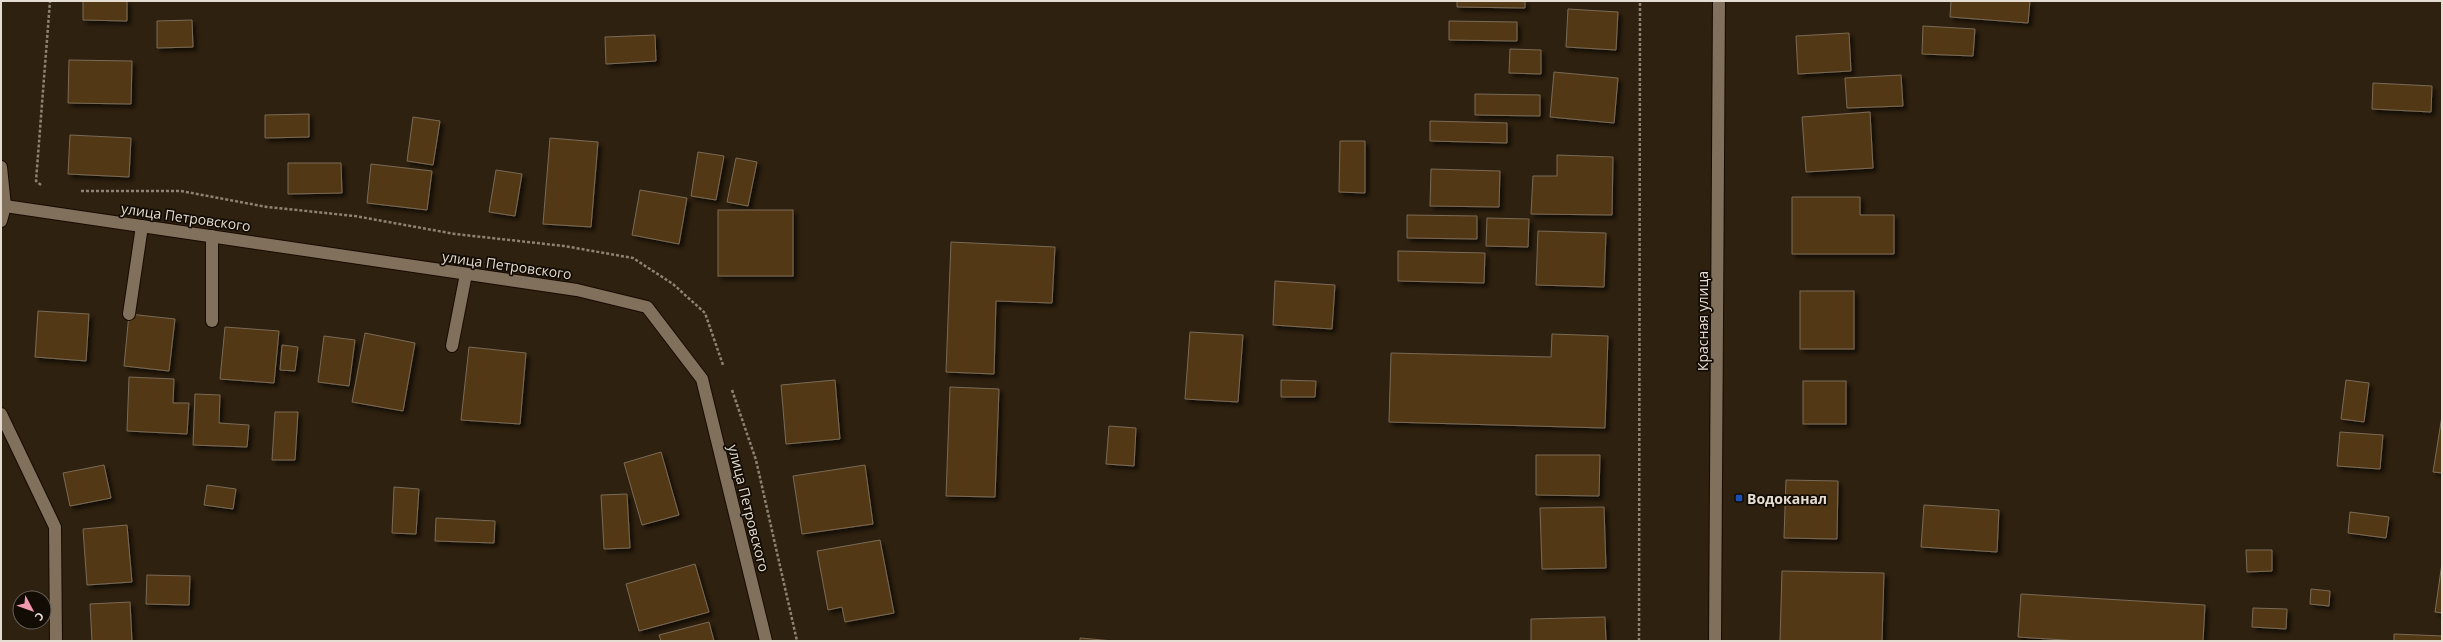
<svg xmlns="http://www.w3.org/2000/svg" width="2443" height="642" font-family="'Open Sans',sans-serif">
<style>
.building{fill:#523814;stroke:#7a6a56;filter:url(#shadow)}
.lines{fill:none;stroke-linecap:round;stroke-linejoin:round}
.street-casing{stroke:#170a00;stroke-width:14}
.secondary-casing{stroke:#170a00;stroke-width:14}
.path{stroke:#8d8273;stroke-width:2.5;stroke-dasharray:3 2;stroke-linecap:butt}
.street{stroke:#80705c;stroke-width:12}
.secondary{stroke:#80705c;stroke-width:12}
.transit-dot{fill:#1a4fb4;stroke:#120c05;stroke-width:1.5}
.labels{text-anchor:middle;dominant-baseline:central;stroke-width:3.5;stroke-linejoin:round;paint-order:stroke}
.street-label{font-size:14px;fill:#e6ddd2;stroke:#120c05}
.poi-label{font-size:14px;font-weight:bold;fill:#e6ddd2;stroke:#120c05;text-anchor:start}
</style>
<defs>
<filter id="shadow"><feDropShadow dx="3.5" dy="3.5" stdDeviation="2" flood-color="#0009"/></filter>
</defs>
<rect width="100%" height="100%" fill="#2f210f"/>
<!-- building -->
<g class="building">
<polygon points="83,1 127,1 127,21 83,20"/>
<polygon points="1457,1 1525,1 1525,8 1457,7"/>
<polygon points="1951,1 2030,1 2028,23 1950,17"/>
<polygon points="1568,9 1618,12 1616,50 1566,47"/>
<polygon points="192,20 193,47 157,48 157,21"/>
<polygon points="1449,21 1517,22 1517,41 1449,40"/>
<polygon points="1923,26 1975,29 1973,56 1922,54"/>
<polygon points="1849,33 1851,71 1798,74 1796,36"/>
<polygon points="655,35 656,61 606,64 605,37"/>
<polygon points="1510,49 1541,50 1541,74 1509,73"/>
<polygon points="69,60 132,61 131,104 68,103"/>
<polygon points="1554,72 1618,78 1614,123 1550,117"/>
<polygon points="1901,75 1903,106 1847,108 1845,78"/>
<polygon points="2373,83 2432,86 2431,112 2372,109"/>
<polygon points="1475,94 1540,95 1540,116 1475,115"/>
<polygon points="1870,112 1873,168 1806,172 1802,117"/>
<polygon points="309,114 309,137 265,138 265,115"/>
<polygon points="413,117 440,121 433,165 407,161"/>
<polygon points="1430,121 1507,123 1507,143 1430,141"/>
<polygon points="70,135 131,138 129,177 68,174"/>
<polygon points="550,138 598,142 591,227 543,224"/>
<polygon points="1340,141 1365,141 1365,193 1339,192"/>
<polygon points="698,152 724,156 716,200 691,196"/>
<polygon points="1557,155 1613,157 1612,215 1531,214 1533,176 1557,176"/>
<polygon points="736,158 757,162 748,206 727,202"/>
<polygon points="288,163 341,163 342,193 288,194"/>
<polygon points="371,164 432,171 427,210 367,203"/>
<polygon points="1431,169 1500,171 1499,207 1430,206"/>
<polygon points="496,170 522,174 515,216 489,212"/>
<polygon points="640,190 687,198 679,244 632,235"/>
<polygon points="1792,197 1860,197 1860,215 1894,215 1894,254 1792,254"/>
<rect x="718" y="210" width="75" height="66"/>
<polygon points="1407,215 1477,216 1477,239 1407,238"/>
<polygon points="1487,218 1529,219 1528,247 1486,246"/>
<polygon points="1538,231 1606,233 1604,287 1536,285"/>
<polygon points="951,242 1055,247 1052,303 996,301 994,374 946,372"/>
<polygon points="1398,251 1485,253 1484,283 1398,281"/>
<polygon points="1275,281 1335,285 1332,329 1273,325"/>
<rect x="1800" y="291" width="54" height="58"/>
<polygon points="38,311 89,314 86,361 35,357"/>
<polygon points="129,314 175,319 169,371 124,366"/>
<polygon points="225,327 279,331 274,383 220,379"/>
<polygon points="1190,332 1243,335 1238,402 1185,399"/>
<polygon points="365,333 415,343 403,411 352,402"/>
<polygon points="1552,334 1608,336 1605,428 1389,422 1391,353 1551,357"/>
<polygon points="324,336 355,340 349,386 318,382"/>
<polygon points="282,345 298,347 295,371 280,370"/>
<polygon points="469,347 526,353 520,424 461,420"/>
<polygon points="129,377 174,379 173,403 189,403 187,434 127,431"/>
<polygon points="835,380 840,439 786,444 781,385"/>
<polygon points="1281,380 1316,381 1315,397 1281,397"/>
<polygon points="2346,380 2369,383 2364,422 2341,419"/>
<rect x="1803" y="381" width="43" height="43"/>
<polygon points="950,387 999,389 995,497 946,496"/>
<polygon points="195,394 220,395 219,423 249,425 247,447 193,445"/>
<polygon points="275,412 298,412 295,460 272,460"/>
<polygon points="2442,416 2442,473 2433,472"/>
<polygon points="1109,426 1136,428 1134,466 1106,464"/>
<polygon points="2340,432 2383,435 2380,469 2337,466"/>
<polygon points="661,452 679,515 642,525 624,463"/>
<polygon points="1536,455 1600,455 1599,496 1536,495"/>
<polygon points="104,465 111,498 70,506 63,473"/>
<polygon points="865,465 873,524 802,534 793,476"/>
<polygon points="1786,480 1838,481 1837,539 1784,538"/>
<polygon points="207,485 236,489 233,509 204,505"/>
<polygon points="394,487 419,489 416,534 392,533"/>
<polygon points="627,494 630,548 604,549 601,495"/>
<polygon points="1924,505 1999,510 1997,552 1921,547"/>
<polygon points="1604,507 1606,568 1542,569 1540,508"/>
<polygon points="2350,512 2389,517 2386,538 2348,533"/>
<polygon points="436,518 495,521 494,543 435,541"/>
<polygon points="127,525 132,582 87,585 83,529"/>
<polygon points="880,540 894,613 845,622 842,607 828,610 817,551"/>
<polygon points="2246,550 2272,550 2272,571 2247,572"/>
<polygon points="2442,563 2442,613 2435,612"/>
<polygon points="695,564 709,612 639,631 626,584"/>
<polygon points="1782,571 1884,573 1882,641 1780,641"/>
<polygon points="147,575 190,576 189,605 146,604"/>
<polygon points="2311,589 2330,591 2329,606 2310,604"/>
<polygon points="2021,594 2205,605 2203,641 2079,641 2018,637"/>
<polygon points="130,602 132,641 92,641 90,604"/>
<polygon points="2253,608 2287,609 2286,629 2252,627"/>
<polygon points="1605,617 1606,641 1531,641 1531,619"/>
<polygon points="709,622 714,641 661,641 659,635"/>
<polygon points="2394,634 2442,636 2442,641 2394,641"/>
<polygon points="1080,638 1113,641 1080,641"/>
</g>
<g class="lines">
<!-- street casing -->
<g class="street-casing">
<g id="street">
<polyline points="1,167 5,206 1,221"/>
<polyline points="5,206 577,290 647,307 702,379 766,641"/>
<polyline points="212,236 212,321"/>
<polyline points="129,314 142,226"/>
<polyline points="452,346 466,274"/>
<polyline points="1,414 55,527 56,641"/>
</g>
</g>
<!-- secondary casing -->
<g class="secondary-casing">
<polyline id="secondary" points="1715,641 1719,1"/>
</g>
<!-- path -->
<g class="path">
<polyline points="41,185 36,181 50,1"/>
<polyline points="81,191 181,191 267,207 355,216 455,234 564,246 633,258 673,284 705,313 723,365"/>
<polyline points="732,390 756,460 797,641"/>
<polyline points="1639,641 1640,1"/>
</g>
<!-- street -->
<use href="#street" class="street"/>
<!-- secondary -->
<use href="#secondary" class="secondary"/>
</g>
<!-- markers -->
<rect class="transit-dot" x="1735" y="494" width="8" height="8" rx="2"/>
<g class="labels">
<!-- street labels -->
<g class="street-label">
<text transform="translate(186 217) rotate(8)">улица Петровского</text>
<text transform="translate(507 265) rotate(8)">улица Петровского</text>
<text transform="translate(1702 321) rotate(-90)">Красная улица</text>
<text transform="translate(749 508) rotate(76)">улица Петровского</text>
</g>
<!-- poi labels -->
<g class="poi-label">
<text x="1747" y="498">Водоканал</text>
</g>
</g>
<!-- border -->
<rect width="2443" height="642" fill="none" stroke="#e6ddd2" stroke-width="4"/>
<!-- north arrow -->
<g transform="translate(32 610) rotate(131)"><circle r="19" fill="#120c05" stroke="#676057"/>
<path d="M0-3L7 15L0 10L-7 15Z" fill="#f29ab0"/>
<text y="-6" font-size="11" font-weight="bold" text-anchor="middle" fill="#e6ddd2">С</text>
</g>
</svg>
